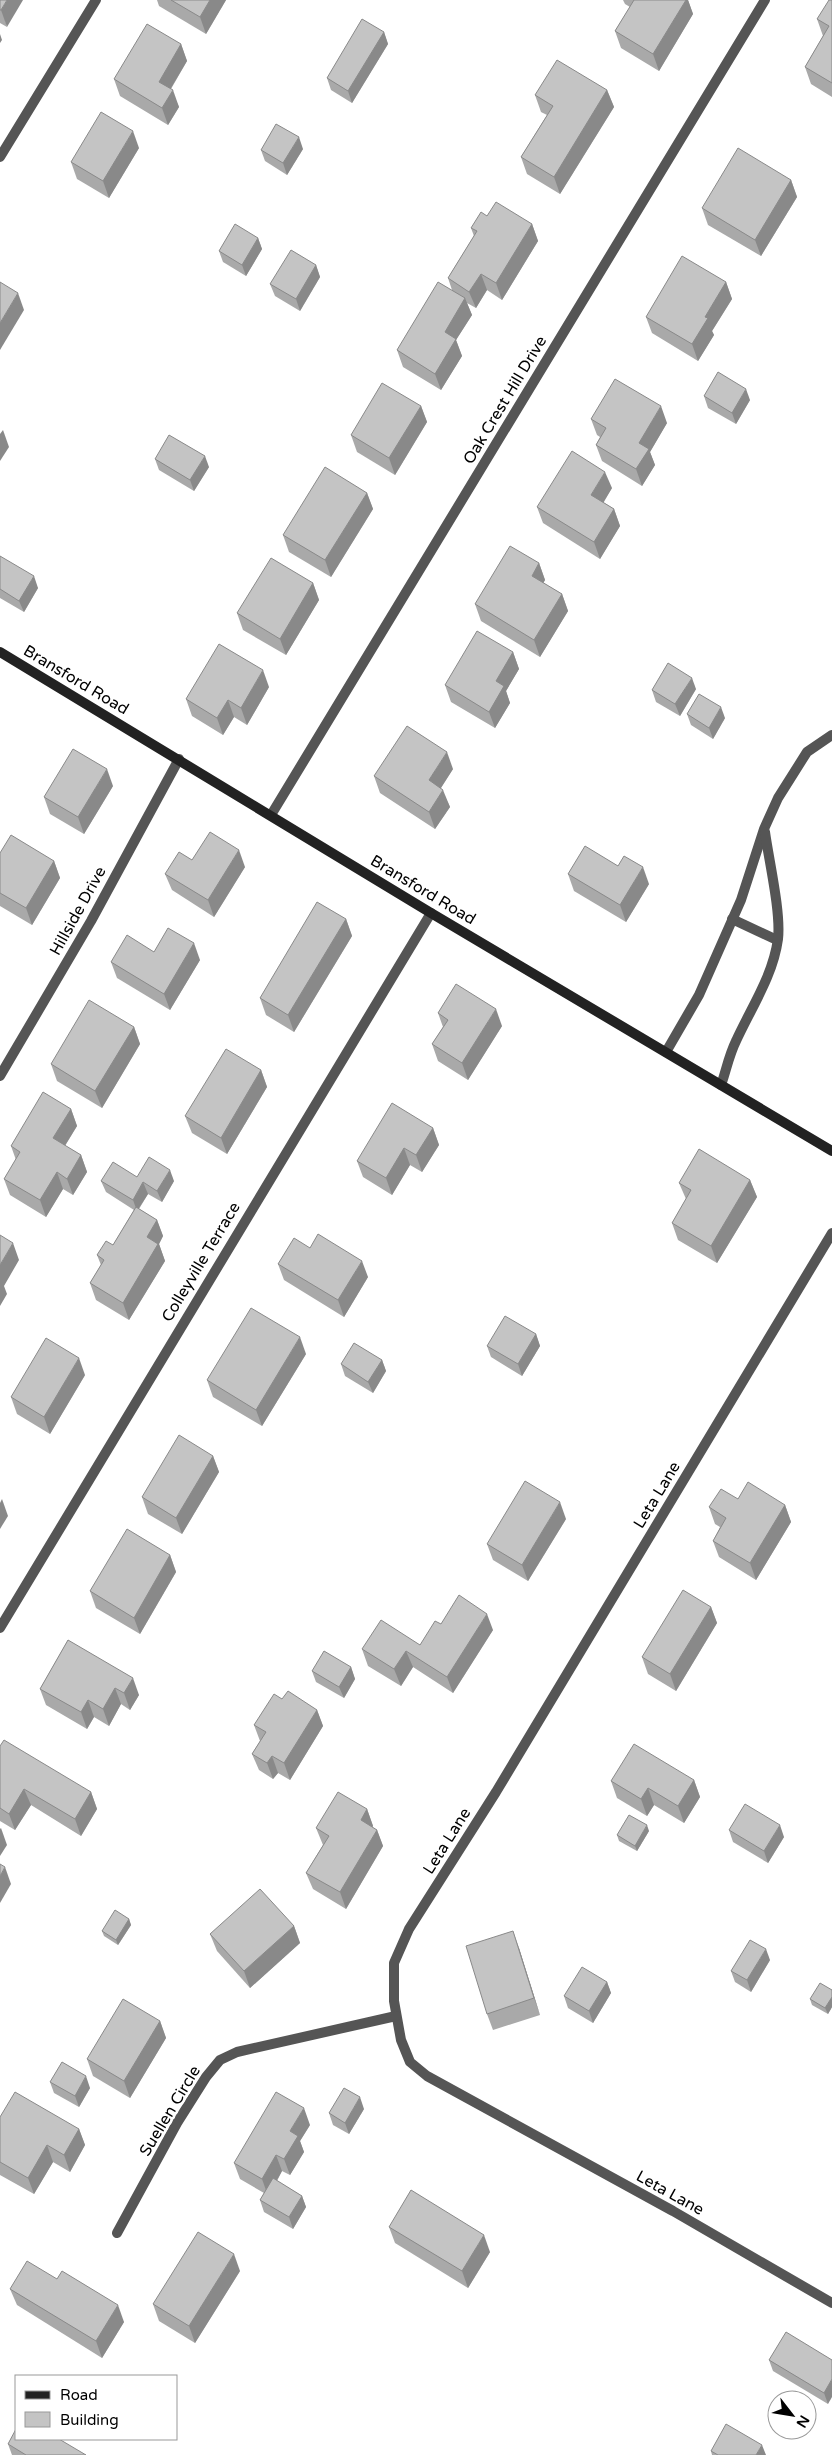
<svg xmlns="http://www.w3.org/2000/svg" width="832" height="2455" font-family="'Varela Round',sans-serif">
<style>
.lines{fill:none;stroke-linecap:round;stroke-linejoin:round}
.street{stroke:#555;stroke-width:10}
.secondary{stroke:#222;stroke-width:10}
.wall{fill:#a9a9a9}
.shaded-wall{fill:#898989}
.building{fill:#c4c4c4;stroke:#898989}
.labels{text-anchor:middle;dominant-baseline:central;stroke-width:5;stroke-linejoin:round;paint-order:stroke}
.street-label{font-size:16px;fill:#000;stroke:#fff}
</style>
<rect width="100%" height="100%" fill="#fff"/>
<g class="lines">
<!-- street -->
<g class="street">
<polyline points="0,157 96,0"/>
<polyline points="271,815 765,0"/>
<polyline points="732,919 777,940"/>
<polyline points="666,1052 699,995 741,900 764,829 778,798 807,752 832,735"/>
<polyline points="0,1076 91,921 179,759"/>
<path d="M721,1085C726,1071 729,1055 736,1041C751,1008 773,976 778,939C781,912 769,861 765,832"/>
<polyline points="832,1233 496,1792 409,1929 394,1963 394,2001 401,2040 410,2062 427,2076 673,2211 832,2303"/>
<polyline points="0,1628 431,913"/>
<polyline points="117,2233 177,2123 206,2077 220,2060 237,2052 396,2016"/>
</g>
<!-- secondary -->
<polyline class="secondary" points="0,652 431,913 832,1151"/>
</g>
<!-- wall -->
<g class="wall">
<polygon points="0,0 7,27 0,23"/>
<polygon points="157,0 226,0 206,34 159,6"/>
<polygon points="623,0 688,0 693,14 659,71 621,48 615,31 630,7 625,4"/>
<polygon points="832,0 832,97 811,84 805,67 823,36 817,19"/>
<polygon points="384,32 388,44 352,103 331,90 327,78"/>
<polygon points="181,44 187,61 171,89 179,107 168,125 120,96 114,79"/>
<polygon points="607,90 614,107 560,194 527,174 521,157 547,115 541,112 535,95"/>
<polygon points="139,148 109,198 77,179 71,162"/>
<polygon points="303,149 287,175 265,161 261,150"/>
<polygon points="791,180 797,197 761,256 708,225 702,208"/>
<polygon points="487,216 532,224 538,241 502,300 487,290 476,308 467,303 472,315 456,340 462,356 441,390 403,367 397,350 452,290 448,278 474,236 471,228"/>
<polygon points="258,238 262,249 246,276 223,262 219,251"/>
<polygon points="316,265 320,277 300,311 275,296 270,284"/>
<polygon points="726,282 732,299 712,331 714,335 698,361 652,333 646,317"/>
<polygon points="704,396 750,400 736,424 708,408"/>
<polygon points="421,406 427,422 395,475 357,452 351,435"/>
<polygon points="591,419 667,423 650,452 655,465 642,486 602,461 596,445 600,437 597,435"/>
<polygon points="155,459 209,467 194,491 159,470"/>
<polygon points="612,488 603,502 614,509 620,526 600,559 543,523 537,507"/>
<polygon points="367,493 373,509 331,577 289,552 283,535"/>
<polygon points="0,556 38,588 24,612 0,598"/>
<polygon points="539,563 545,580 543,583 562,594 568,611 540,657 481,621 475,604"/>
<polygon points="313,583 319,600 286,655 243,630 237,613"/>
<polygon points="513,652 519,669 506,691 510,703 495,728 451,702 445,685"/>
<polygon points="269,687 247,725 234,717 223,735 192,716 186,699"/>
<polygon points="696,689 680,716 656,702 652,690"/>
<polygon points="687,714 725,718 713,739 691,725"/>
<polygon points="453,769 441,788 450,807 435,829 380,793 374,776"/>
<polygon points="113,786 84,834 50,814 44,797"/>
<polygon points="0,853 54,861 60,878 32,925 0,906"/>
<polygon points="192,860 245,867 214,917 172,890 165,874"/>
<polygon points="568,874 649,884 626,922 574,891"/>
<polygon points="346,919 352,936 294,1032 266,1015 260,998"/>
<polygon points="154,952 200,960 170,1010 117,978 111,962"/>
<polygon points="438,1013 502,1026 468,1080 438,1061 432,1044 443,1027"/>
<polygon points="134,1027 140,1044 102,1108 57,1081 51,1064"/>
<polygon points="261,1070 267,1087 227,1154 192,1133 185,1116"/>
<polygon points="71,1109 77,1126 65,1146 81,1155 87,1172 73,1195 63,1189 46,1217 10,1195 4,1179 16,1160 11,1146"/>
<polygon points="433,1128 439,1145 422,1172 410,1165 392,1195 363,1177 357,1161"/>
<polygon points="137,1177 174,1181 162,1202 148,1194 139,1209 157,1220 163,1236 159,1244 165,1261 129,1320 96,1300 90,1283 101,1265 97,1255 113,1245 134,1210 106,1192 101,1181"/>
<polygon points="750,1180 757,1197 717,1263 678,1240 672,1223 686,1199 679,1183"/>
<polygon points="310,1248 368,1277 344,1317 284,1280 278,1264"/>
<polygon points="536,1334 540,1346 522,1376 491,1357 487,1346"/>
<polygon points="306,1354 262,1426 213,1397 207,1380"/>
<polygon points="382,1360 386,1371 373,1393 345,1376 341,1364"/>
<polygon points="85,1375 50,1434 17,1414 11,1397"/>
<polygon points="213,1456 219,1472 182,1534 148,1514 142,1497"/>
<polygon points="785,1505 791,1522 756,1580 719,1557 713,1541 720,1527 715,1524 709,1507"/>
<polygon points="566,1519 528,1581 493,1560 487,1544"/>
<polygon points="170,1555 176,1572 140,1634 96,1608 90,1591"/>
<polygon points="711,1607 717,1623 676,1691 648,1674 642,1657"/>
<polygon points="441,1624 493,1630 453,1693 413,1667 401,1686 368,1666 362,1649 420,1645"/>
<polygon points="68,1640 139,1695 130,1710 121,1704 109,1726 94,1717 87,1729 46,1705 40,1689"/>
<polygon points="351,1667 355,1679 344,1698 316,1682 312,1671"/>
<polygon points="282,1699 317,1710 323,1726 290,1780 278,1773 273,1779 259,1770 252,1754 260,1741 254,1725"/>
<polygon points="0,1746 91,1792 97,1809 81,1836 31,1805 15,1830 0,1821"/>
<polygon points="694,1780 700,1797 684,1823 654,1805 647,1816 617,1798 611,1781"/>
<polygon points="367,1809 373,1826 372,1827 377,1830 383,1846 346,1909 313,1889 306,1873 323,1845 316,1828"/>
<polygon points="729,1830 784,1837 768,1863 733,1842"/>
<polygon points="649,1831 637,1851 619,1841 617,1835"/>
<polygon points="129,1919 131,1925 118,1945 104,1936 102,1931"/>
<polygon points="294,1926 300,1943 250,1988 217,1951 210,1934"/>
<polygon points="519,1948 540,2015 493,2030 487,2014"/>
<polygon points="770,1960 751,1992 735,1982 731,1971"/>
<polygon points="607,1982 611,1993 593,2023 568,2008 564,1996"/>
<polygon points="832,1990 832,2007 828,2014 812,2005 810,1999"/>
<polygon points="160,2021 166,2038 130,2098 93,2076 87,2059"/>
<polygon points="50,2082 90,2088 79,2107 54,2093"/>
<polygon points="364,2109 349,2134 333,2125 329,2113"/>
<polygon points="0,2117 79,2129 85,2145 70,2172 53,2162 34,2194 0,2175"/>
<polygon points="310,2125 300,2141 304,2152 290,2175 282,2171 277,2181 302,2196 306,2207 293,2229 264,2212 260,2200 264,2193 240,2179 234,2163"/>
<polygon points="389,2227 490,2252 468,2288 395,2243"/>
<polygon points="240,2271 195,2343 159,2321 153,2304"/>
<polygon points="57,2279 124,2322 102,2358 17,2305 10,2289"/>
<polygon points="769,2360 832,2360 828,2404 773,2371"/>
<polygon points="8,2444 86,2455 12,2455"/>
<polygon points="711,2451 766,2455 712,2455"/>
</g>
<!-- shaded-wall -->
<g class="shaded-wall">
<polygon points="7,0 23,0 7,27 1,10"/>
<polygon points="210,0 226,0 206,34 200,17"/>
<polygon points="686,0 688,0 693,14 659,71 653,54"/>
<polygon points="384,32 388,44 352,103 348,91"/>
<polygon points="0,34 2,40 0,43"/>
<polygon points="181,44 187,61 165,98 159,82"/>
<polygon points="173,90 179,107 168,125 162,108"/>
<polygon points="607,90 614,107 560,194 554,177"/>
<polygon points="133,131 139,148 109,198 103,181"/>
<polygon points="299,137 303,149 287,175 283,163"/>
<polygon points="791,180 797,197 761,256 755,240"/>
<polygon points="532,224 538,241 502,300 496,283"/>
<polygon points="258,238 262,249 246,276 242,265"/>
<polygon points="316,265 320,277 300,311 296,299"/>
<polygon points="481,274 487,290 476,308 469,292"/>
<polygon points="726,282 732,299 712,331 714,335 698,361 692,344 705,317"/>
<polygon points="18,293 24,310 0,350 0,323"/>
<polygon points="465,298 472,315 456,340 462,356 441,390 435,374 445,332"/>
<polygon points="746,389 750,400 736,424 732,413"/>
<polygon points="421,406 427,422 395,475 389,458"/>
<polygon points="661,406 667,423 650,452 655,465 642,486 636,469 639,443"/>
<polygon points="3,430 9,447 0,461 0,434"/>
<polygon points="205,456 209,467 194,491 190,480"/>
<polygon points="605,472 612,488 598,512 591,495"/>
<polygon points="367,493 373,509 331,577 325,560"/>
<polygon points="614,509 620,526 600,559 594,542"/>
<polygon points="539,563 545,580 538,593 532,576"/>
<polygon points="34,576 38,588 24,612 19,601"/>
<polygon points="313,583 319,600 286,655 280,639"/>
<polygon points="562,594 568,611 540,657 534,640"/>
<polygon points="513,652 519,669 506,691 510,703 495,728 489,712 496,681"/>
<polygon points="263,670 269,687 247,725 241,708"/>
<polygon points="692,678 696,689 680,716 675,704"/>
<polygon points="228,700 234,717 223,735 217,718"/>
<polygon points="721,707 725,718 713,739 709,728"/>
<polygon points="447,752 453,769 435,797 429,780"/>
<polygon points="107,769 113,786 84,834 78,817"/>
<polygon points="443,790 450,807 435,829 429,812"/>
<polygon points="239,850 245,867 214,917 208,900"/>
<polygon points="54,861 60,878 32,925 26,908"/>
<polygon points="643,867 649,884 626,922 620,905"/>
<polygon points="346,919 352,936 294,1032 288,1015"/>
<polygon points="194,943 200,960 170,1010 164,994"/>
<polygon points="496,1009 502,1026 468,1080 462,1063"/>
<polygon points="134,1027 140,1044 102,1108 95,1091"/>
<polygon points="261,1070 267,1087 227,1154 221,1138"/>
<polygon points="71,1109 77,1126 59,1155 53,1138"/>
<polygon points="433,1128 439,1145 422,1172 416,1155"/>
<polygon points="404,1148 410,1165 392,1195 386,1178"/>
<polygon points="81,1155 87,1172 73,1195 67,1179"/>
<polygon points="170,1170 174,1181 162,1202 157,1191"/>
<polygon points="57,1172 63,1189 46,1217 40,1200"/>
<polygon points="750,1180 757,1197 717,1263 711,1246"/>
<polygon points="143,1182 148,1194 137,1211 133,1200"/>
<polygon points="157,1220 163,1236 159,1244 165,1261 129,1320 123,1303 147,1237"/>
<polygon points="13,1243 19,1260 4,1286 7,1294 0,1306 0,1265"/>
<polygon points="362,1261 368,1277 344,1317 338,1300"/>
<polygon points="536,1334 540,1346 522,1376 518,1364"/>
<polygon points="300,1337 306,1354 262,1426 256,1410"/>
<polygon points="79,1358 85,1375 50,1434 44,1417"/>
<polygon points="382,1360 386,1371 373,1393 368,1382"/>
<polygon points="213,1456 219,1472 182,1534 176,1518"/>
<polygon points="2,1499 8,1516 0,1529 0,1503"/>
<polygon points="560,1502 566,1519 528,1581 522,1565"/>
<polygon points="785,1505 791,1522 756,1580 750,1563"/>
<polygon points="170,1555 176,1572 140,1634 134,1618"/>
<polygon points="711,1607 717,1623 676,1691 670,1674"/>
<polygon points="487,1614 493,1630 453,1693 447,1677"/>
<polygon points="406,1651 413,1667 401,1686 394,1669"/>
<polygon points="351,1667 355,1679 344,1698 339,1687"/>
<polygon points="133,1678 139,1695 130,1710 124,1693"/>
<polygon points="115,1688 121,1704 109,1726 103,1709"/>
<polygon points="88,1700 94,1717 87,1729 81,1712"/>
<polygon points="317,1710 323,1726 290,1780 284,1763"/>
<polygon points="272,1756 278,1773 273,1779 267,1763"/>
<polygon points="694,1780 700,1797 684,1823 678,1806"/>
<polygon points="648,1788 654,1805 647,1816 641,1799"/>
<polygon points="24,1789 31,1805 15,1830 9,1814"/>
<polygon points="91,1792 97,1809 81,1836 75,1819"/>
<polygon points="367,1809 373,1826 367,1837 361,1820"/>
<polygon points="647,1825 649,1831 637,1851 635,1846"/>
<polygon points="780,1825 784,1837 768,1863 764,1851"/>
<polygon points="1,1828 7,1845 0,1856 0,1829"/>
<polygon points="377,1830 383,1846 346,1909 340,1892"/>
<polygon points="5,1867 11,1884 0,1903 0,1876"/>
<polygon points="129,1919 131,1925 118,1945 116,1940"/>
<polygon points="294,1926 300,1943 250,1988 244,1971"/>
<polygon points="513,1931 519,1948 540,2015 534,1998"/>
<polygon points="766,1949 770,1960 751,1992 747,1980"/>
<polygon points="607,1982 611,1993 593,2023 589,2011"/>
<polygon points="832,1997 832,2007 828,2014 825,2008"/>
<polygon points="160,2021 166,2038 130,2098 124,2081"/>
<polygon points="86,2076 90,2088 79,2107 75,2096"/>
<polygon points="360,2097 364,2109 349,2134 345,2123"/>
<polygon points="304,2108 310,2125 300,2141 304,2152 290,2175 284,2159 290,2131"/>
<polygon points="79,2129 85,2145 70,2172 64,2155"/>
<polygon points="47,2145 53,2162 34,2194 28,2178"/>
<polygon points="276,2155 282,2171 268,2196 262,2179"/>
<polygon points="302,2196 306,2207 293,2229 289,2217"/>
<polygon points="484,2235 490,2252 468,2288 462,2271"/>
<polygon points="234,2254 240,2271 195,2343 189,2326"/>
<polygon points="118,2305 124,2322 102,2358 96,2341"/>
<polygon points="832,2379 832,2397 828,2404 824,2393"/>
<polygon points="762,2445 766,2455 756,2455"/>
</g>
<!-- building -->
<g class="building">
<polygon points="0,0 7,0 1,10 0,10"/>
<polygon points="171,0 210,0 200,17"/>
<polygon points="634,0 686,0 653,54 615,31"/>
<polygon points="829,0 832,0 832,83 805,67 829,26 817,19"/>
<polygon points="362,19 384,32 348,91 327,78"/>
<polygon points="147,24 181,44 159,82 173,90 162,108 114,79"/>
<polygon points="557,60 607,90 554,177 521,157 553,106 535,95"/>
<polygon points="101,112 133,131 103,181 71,162"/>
<polygon points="276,124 299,137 283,163 261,150"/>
<polygon points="738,148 791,180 755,240 702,208"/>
<polygon points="496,202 532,224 496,283 481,274 469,292 448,278 477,231 471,228 481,212 487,216"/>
<polygon points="235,224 258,238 242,265 219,251"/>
<polygon points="291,250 316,265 296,299 270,284"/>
<polygon points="682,256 726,282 705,317 708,318 692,344 646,317"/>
<polygon points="0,282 18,293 0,323"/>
<polygon points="438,282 465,298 445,332 456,339 435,374 397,350"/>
<polygon points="718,372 746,389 732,413 704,396"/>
<polygon points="615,379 661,406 639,443 649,449 636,469 596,445 606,428 591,419"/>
<polygon points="382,383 421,406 389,458 351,435"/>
<polygon points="169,435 205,456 190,480 155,459"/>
<polygon points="572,451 605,472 591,495 614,509 594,542 537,507"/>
<polygon points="325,467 367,493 325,560 283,535"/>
<polygon points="510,546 539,563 532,576 562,594 534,640 475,604"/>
<polygon points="0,556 34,576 19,601 0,589"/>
<polygon points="271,558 313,583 280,639 237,613"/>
<polygon points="477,631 513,652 496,681 504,686 489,712 445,685"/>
<polygon points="219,644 263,670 241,708 228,700 217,718 186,699"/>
<polygon points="668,663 692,678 675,704 652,690"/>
<polygon points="699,694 721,707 709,728 687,714"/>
<polygon points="407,726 447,752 429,780 443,790 429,812 374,776"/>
<polygon points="73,749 107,769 78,817 44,797"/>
<polygon points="210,832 239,850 208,900 165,874 179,852 192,860"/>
<polygon points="11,835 54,861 26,908 0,893 0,853"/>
<polygon points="585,846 618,866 624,856 643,867 620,905 568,874"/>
<polygon points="317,902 346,919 288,1015 260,998"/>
<polygon points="168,928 194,943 164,994 111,962 127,935 154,952"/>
<polygon points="456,984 496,1009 462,1063 432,1044 448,1020 438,1013"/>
<polygon points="89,1000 134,1027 95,1091 51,1064"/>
<polygon points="226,1049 261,1070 221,1138 185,1116"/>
<polygon points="43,1092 71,1109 53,1138 81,1155 67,1179 57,1172 40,1200 4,1179 20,1152 11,1146"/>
<polygon points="392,1103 433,1128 416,1155 404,1148 386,1178 357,1161"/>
<polygon points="699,1149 750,1180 711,1246 672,1223 691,1190 679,1183"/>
<polygon points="149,1157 170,1170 157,1191 143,1182 133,1200 101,1181 113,1162 137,1177"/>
<polygon points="136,1207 157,1220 147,1237 158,1244 123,1303 90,1283 104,1260 97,1255 106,1241 113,1245"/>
<polygon points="318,1234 362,1261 338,1300 278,1264 294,1238 310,1248"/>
<polygon points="0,1235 13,1243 0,1265"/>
<polygon points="251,1308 300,1337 256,1410 207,1380"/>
<polygon points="505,1316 536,1334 518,1364 487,1346"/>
<polygon points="46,1338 79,1358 44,1417 11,1397"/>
<polygon points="354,1343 382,1360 368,1382 341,1364"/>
<polygon points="179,1435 213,1456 176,1518 142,1497"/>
<polygon points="525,1481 560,1502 522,1565 487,1544"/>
<polygon points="748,1482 785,1505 750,1563 713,1541 726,1518 709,1507 721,1489 738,1499"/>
<polygon points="127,1529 170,1555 134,1618 90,1591"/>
<polygon points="683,1590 711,1607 670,1674 642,1657"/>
<polygon points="459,1595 487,1614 447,1677 406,1651 394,1669 362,1649 381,1620 420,1645 435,1621 441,1624"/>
<polygon points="68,1640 133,1678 124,1693 115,1688 103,1709 88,1700 81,1712 40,1689"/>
<polygon points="324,1651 351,1667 339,1687 312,1671"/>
<polygon points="288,1691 317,1710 284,1763 272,1756 267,1763 252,1754 266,1732 254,1725 274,1694 282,1699"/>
<polygon points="4,1740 91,1792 75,1819 24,1789 9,1814 0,1808 0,1746"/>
<polygon points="634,1744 694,1780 678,1806 648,1788 641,1799 611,1781"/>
<polygon points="338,1792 367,1809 361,1820 377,1830 340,1892 306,1873 329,1836 316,1828"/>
<polygon points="745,1804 780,1825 764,1851 729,1830"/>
<polygon points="629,1815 647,1825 635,1846 617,1835"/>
<polygon points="0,1864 5,1867 0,1876"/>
<polygon points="260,1889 294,1926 244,1971 210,1934"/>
<polygon points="115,1910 129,1919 116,1940 102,1931"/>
<polygon points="513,1931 534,1998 487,2014 466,1946"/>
<polygon points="750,1940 766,1949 747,1980 731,1971"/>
<polygon points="582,1967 607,1982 589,2011 564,1996"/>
<polygon points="820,1983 832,1990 832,1997 825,2008 810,1999"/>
<polygon points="123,1999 160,2021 124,2081 87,2059"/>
<polygon points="62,2062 86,2076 75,2096 50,2082"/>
<polygon points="344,2088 360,2097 345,2123 329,2113"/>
<polygon points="15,2092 79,2129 64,2155 47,2145 28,2178 0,2162 0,2117"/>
<polygon points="276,2092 304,2108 290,2131 298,2136 284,2159 276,2155 262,2179 234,2163"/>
<polygon points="273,2178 302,2196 289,2217 260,2200"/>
<polygon points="411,2190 484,2235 462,2271 389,2227"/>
<polygon points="198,2232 234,2254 189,2326 153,2304"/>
<polygon points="27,2261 57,2279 62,2271 118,2305 96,2341 10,2289"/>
<polygon points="786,2332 832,2360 832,2379 824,2393 769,2360"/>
<polygon points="726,2424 762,2445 756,2455 718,2455 711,2451"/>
<polygon points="16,2429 16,2439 59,2439 86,2455 26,2455 8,2444"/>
</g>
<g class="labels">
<!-- street labels -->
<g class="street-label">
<text transform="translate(505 400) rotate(-59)">Oak Crest Hill Drive</text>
<text transform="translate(76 680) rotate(31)">Bransford Road</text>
<text transform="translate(423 890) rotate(31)">Bransford Road</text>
<text transform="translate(78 911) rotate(-61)">Hillside Drive</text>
<text transform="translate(201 1262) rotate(-59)">Colleyville Terrace</text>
<text transform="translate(657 1495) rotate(-59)">Leta Lane</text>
<text transform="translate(447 1841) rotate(-58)">Leta Lane</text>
<text transform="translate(170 2111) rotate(-59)">Suellen Circle</text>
<text transform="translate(670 2193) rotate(29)">Leta Lane</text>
</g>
</g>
<!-- legend -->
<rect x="15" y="2375" width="162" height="65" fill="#ffffff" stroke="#999999"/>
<rect x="25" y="2391" width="25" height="8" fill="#222222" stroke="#999999"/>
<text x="60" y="2400" font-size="15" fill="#000000">Road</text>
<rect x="25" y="2412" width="25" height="15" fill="#c4c4c4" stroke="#999999"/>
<text x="60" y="2425" font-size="15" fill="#000000">Building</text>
<!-- north arrow -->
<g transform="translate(792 2415) rotate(121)"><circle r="24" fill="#ffffff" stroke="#999999"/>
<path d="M0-4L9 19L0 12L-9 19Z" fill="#000000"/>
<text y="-8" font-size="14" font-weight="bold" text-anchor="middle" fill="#000000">N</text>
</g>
</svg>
